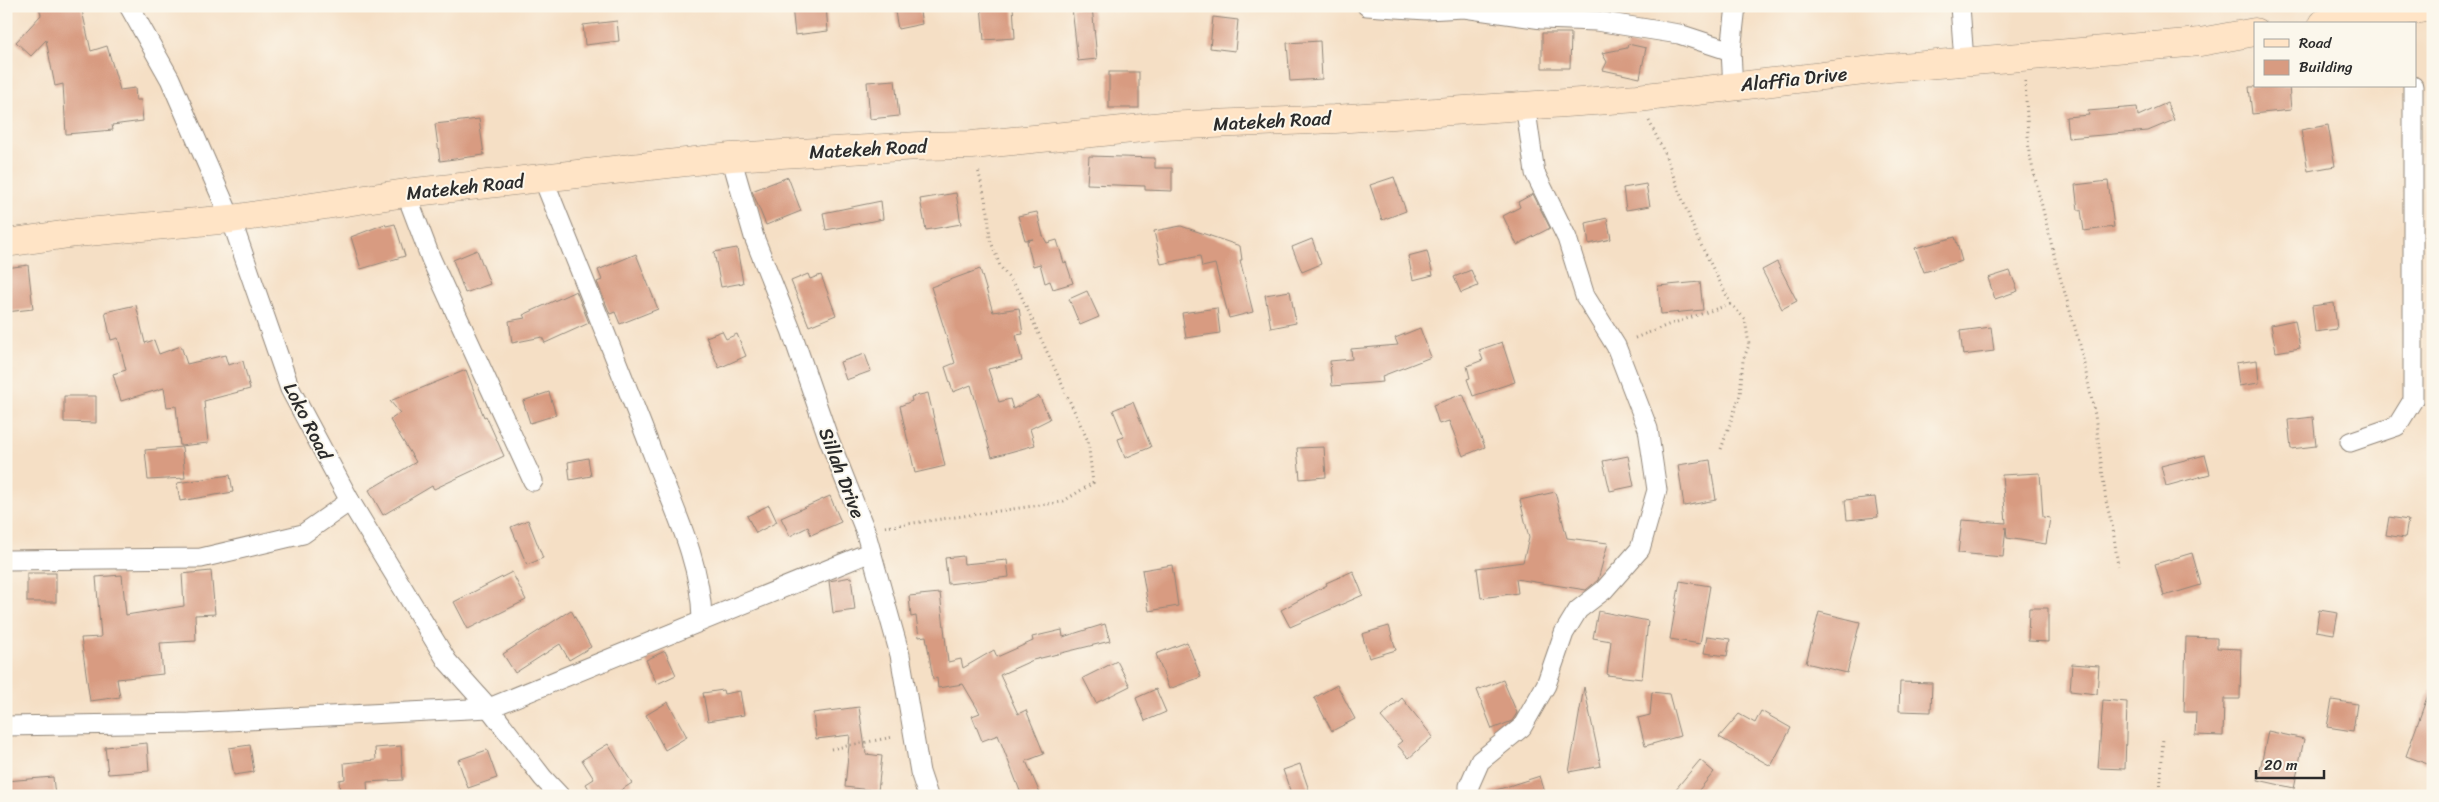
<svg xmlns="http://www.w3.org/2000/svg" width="2439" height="802" font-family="Sriracha,sans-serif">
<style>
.building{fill:#d89b81}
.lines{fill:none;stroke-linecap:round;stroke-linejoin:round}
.street-casing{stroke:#908578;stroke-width:21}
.secondary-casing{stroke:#908578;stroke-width:29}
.path{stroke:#908578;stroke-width:3;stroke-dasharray:1 4;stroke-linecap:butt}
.street{stroke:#fff;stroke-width:19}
.secondary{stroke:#ffe4c6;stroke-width:28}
.labels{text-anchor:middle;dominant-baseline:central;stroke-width:4;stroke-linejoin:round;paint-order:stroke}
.street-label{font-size:19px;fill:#2b2b2b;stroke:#fbf7ec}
</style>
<rect width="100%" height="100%" fill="#fbf7ec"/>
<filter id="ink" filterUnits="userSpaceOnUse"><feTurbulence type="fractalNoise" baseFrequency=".02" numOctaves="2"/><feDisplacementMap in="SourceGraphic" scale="10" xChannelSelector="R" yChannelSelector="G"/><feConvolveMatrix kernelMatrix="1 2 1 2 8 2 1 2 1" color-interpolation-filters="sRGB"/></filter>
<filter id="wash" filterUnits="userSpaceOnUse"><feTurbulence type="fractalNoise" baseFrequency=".0096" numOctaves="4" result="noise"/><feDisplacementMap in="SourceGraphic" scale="20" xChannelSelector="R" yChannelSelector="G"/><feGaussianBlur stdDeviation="1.12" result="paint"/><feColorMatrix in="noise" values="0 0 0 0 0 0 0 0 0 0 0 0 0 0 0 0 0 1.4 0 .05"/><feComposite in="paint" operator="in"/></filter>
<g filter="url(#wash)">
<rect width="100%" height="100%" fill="#f5dfc5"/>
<g id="blocks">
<!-- building -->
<g class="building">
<polygon points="39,6 81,6 91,51 107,46 120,90 135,88 136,100 141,100 143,121 112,125 113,130 66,134 63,84 55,86 46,40 31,56 16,42 41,15"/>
<polygon points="792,6 826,6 828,31 795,35"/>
<polygon points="894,6 919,6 922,24 898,29"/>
<polygon points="981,6 1013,6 1015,38 984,40"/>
<polygon points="1092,6 1097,59 1078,61 1072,8"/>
<polygon points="1213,17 1238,20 1235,51 1210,48"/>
<polygon points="617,21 619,41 585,45 583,25"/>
<polygon points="1542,33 1571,33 1570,68 1542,68"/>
<polygon points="1320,41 1322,79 1290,81 1287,43"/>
<polygon points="1628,44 1646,48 1640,78 1603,70 1607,62 1602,53 1627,48"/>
<rect x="1109" y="72" width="30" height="36"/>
<polygon points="895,80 899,116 870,119 867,82"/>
<polygon points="2289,86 2291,110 2252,114 2249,87"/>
<polygon points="2167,103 2174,120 2148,131 2068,138 2066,117 2089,115 2088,111 2137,107 2138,116"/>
<polygon points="479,119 484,155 440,161 435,124"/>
<polygon points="2328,125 2335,166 2308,171 2301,130"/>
<polygon points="1089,156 1155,158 1155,168 1172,168 1172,191 1145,190 1145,186 1087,184"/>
<polygon points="788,177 801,211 766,225 752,191"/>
<polygon points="1394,177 1406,211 1382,220 1370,185"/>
<polygon points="2108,181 2114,227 2084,231 2081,210 2078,210 2075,185"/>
<polygon points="1646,184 1650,206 1626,210 1623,188"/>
<polygon points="956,193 961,224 926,230 920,199"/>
<polygon points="1533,194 1550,228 1517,245 1503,216 1520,207 1518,202"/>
<polygon points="881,201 883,219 826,230 823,213"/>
<polygon points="1037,212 1043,236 1047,243 1057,240 1064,263 1066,262 1073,283 1053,289 1050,281 1045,283 1040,264 1033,266 1027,241 1033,239 1025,240 1018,216"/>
<polygon points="1607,218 1611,239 1589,244 1586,223"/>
<polygon points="385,224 386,226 395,224 405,256 361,269 351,237"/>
<polygon points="1181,226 1240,246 1242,260 1240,260 1253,312 1229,318 1215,264 1202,267 1200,256 1161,264 1154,231"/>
<polygon points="1955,237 1962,261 1924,272 1915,248"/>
<polygon points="1312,239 1321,264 1302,272 1292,247"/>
<polygon points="737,248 743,283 721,287 714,252"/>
<polygon points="477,250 490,284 465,293 453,260"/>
<polygon points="1427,251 1433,275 1413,280 1408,256"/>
<polygon points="636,254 658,309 620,324 615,312 610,314 597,282 602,280 598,270"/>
<polygon points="1777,262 1797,301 1782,309 1762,270"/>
<polygon points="28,265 33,309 6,312 6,268"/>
<polygon points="980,269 993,312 1019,308 1023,334 1016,335 1022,361 988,369 999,402 1010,399 1013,409 1039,396 1050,419 1030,429 1035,445 992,457 971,385 953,392 945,367 955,363 931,287"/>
<polygon points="1471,270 1478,286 1461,293 1454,277"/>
<polygon points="2010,271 2018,291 1995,299 1988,278"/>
<polygon points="808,274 810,279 821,275 836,315 809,326 791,281"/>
<polygon points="1700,282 1703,310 1661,314 1658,286"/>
<polygon points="576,291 589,323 545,343 542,337 512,343 509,321 525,318 523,315"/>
<polygon points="1087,291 1099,317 1080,325 1069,299"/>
<polygon points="1290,291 1296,323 1271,328 1265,295"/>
<polygon points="2334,303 2337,329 2315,332 2312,306"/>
<polygon points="136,305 145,343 154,340 159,354 181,346 187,364 225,355 228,365 243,361 250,389 204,401 208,443 180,446 176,406 167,407 164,388 121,401 113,374 126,370 118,338 111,340 105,312"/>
<polygon points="1217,308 1220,333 1186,338 1182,313"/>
<polygon points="2295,320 2300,348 2276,352 2271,325"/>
<polygon points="1991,327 1994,351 1963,355 1960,331"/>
<polygon points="1420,328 1431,357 1382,376 1383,382 1332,386 1330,361 1352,359 1351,349 1398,345 1395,338"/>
<polygon points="722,331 726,339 737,334 746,356 719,368 706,337"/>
<polygon points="1502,342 1515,382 1473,396 1467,379 1470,378 1467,366 1483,360 1479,350"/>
<polygon points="865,354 871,371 846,380 840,362"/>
<polygon points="2257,360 2259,383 2239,386 2236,363"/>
<polygon points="466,370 484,417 486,416 504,456 434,489 432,486 383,515 369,490 416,462 390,420 400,413 390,401"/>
<polygon points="549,392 556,415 530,423 523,401"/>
<polygon points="928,393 945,466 915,473 900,406 912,401 911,397"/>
<polygon points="1463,394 1485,447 1463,456 1449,421 1439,424 1433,405"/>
<polygon points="64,396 96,396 96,423 64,422"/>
<polygon points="1133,402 1151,447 1125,458 1118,439 1124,437 1113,410"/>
<polygon points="2313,417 2316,446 2291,449 2288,420"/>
<polygon points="182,447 185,478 148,480 145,450"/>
<polygon points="1324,447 1326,477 1300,479 1297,448"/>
<polygon points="2205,455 2210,474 2166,486 2161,466"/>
<polygon points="1628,456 1634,486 1610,491 1603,461"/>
<polygon points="588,458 591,476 570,480 568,462"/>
<polygon points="1710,460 1716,500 1684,506 1678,465"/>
<polygon points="2040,473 2043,517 2050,518 2046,544 2007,538 2006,527 2003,557 1958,553 1962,520 2006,523 2002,475"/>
<polygon points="230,475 233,492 180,501 177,483"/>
<polygon points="1555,492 1567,538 1608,543 1598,580 1586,590 1516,579 1518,593 1481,598 1477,568 1523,562 1529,538 1520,500"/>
<polygon points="830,496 841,522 811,535 808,527 790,536 781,518"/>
<polygon points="1875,497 1878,517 1847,520 1845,500"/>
<polygon points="769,505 777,522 756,533 747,516"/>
<polygon points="2389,517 2408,520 2405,538 2386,535"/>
<polygon points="528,520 543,558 527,565 511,527"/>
<polygon points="2192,553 2201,585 2164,596 2155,564"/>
<polygon points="963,556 964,564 1007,560 1009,577 948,584 945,558"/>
<polygon points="1172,565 1178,606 1149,611 1142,570"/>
<polygon points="211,571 215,614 195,615 196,641 160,643 163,674 117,679 120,697 90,701 81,638 101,637 96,577 122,575 126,615 184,606 182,574"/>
<polygon points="1353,571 1363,595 1290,627 1281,610 1327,585 1326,583"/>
<polygon points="512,572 526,600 468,629 454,602"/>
<rect x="27" y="573" width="29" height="29"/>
<polygon points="851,577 855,610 833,613 829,581"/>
<polygon points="1680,581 1710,586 1700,644 1670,639"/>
<polygon points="940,593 948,662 961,659 963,668 994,650 997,657 1033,641 1032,637 1062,630 1063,637 1105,624 1110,641 1033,660 1000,675 1018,714 1026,710 1044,754 1026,761 1041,796 1022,796 998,735 982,741 972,716 980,713 963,684 938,688 937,678 933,679 926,636 919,637 916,616 911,617 909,596"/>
<polygon points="2029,608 2048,608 2048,642 2028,641"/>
<polygon points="571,610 591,647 569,660 560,644 515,673 503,654"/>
<polygon points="2319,610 2338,613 2334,634 2316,631"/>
<polygon points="1598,611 1648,621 1642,679 1607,675 1611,641 1593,638"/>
<polygon points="1819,612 1860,622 1847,673 1806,663"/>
<polygon points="1389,626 1396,650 1369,658 1362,634"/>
<polygon points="1707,636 1730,639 1727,656 1704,653"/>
<polygon points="2186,637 2217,638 2217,648 2241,649 2240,699 2224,699 2223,736 2195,735 2196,712 2184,712"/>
<polygon points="1187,642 1201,677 1169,689 1156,654"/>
<polygon points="665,651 676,675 657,684 646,660"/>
<polygon points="1117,661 1130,686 1096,703 1083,678"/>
<polygon points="2072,664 2099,666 2097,694 2070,691"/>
<polygon points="1503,680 1517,713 1512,721 1492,729 1477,690"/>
<polygon points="1900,682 1932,683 1931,712 1899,711"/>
<polygon points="1337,685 1355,719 1332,731 1314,698"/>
<polygon points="1584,687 1601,766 1569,772"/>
<polygon points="1156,689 1166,712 1145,721 1136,698"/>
<polygon points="2430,689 2433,690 2433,766 2406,756"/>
<polygon points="723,690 724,694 740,691 744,715 708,721 703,693"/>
<polygon points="1652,692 1669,694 1680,736 1645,746 1638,718 1650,715"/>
<polygon points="1402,698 1433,737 1409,758 1397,745 1402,741 1381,717"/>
<polygon points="2103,700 2127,702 2125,769 2098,768"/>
<polygon points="2332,700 2357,704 2353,731 2327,727"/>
<polygon points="668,702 687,737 665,750 646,715"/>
<polygon points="859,707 866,754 882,756 878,791 845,787 850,735 816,739 813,713"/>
<polygon points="1761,711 1791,728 1771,766 1719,737 1739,714 1755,723"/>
<polygon points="2268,731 2304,739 2294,788 2258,780"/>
<polygon points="147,743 149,771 108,774 105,747"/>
<polygon points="608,744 632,783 612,796 593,796 586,784 594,779 582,760"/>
<polygon points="250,745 254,772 234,775 229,748"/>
<polygon points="401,746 403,780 367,782 368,796 340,796 339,780 345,779 344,763 376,760 375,748"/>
<polygon points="487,750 497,778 468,788 458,760"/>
<polygon points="1700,760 1714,772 1694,796 1670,796"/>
<polygon points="1300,764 1311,796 1292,796 1283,770"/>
<polygon points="1540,776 1546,796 1490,796 1490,792"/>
<polygon points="53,777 55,796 6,796 6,781"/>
</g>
</g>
</g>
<g filter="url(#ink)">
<use href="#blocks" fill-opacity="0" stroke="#908578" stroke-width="1"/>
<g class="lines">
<!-- street casing -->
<g class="street-casing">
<g id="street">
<polyline points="129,6 170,79 231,219 290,389 350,501 447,661 489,708 543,778 560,796"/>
<polyline points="1367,6 1426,10 1464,8 1542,19 1596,21 1679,34 1731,51 1733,88"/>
<polyline points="1960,6 1964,61"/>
<polyline points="1731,51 1736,6"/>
<polyline points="731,157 754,237 791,330 828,437 865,530 900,655 920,772 928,796"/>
<path d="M543,178C580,271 618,363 654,457C674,509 701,562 702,619"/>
<polyline points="406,193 431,259 533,481"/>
<polyline points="2350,442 2397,426 2413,400 2413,86"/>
<polyline points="6,560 201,558 303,534 350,501"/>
<polyline points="6,726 189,723 489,708 871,552"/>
<polyline points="1469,796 1469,786 1480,761 1522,727 1546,685 1564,633 1578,610 1604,590 1640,549 1657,490 1648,429 1616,346 1585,296 1567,238 1535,173 1525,104"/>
</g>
</g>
<!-- secondary casing -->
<g class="secondary-casing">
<g id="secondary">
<polyline points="2322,24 2433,7"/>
<polyline points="6,243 76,233 231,219 406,193 731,157 919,146 972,145 1163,126 1335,119 1638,98 1889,68 2200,42 2255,32"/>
</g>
</g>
<!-- path -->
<g class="path">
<polyline points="2025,81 2029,153 2056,263 2080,345 2095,415 2106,501 2113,529 2118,566"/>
<polyline points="1649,121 1664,152 1697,237 1731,304 1745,319 1749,345 1743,360 1740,395 1720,452"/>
<polyline points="1635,338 1668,325 1731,304"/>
<polyline points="885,527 1062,502 1093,483 1088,441 1020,293 1000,266 990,239 988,212 978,169"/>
<polyline points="831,749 893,737"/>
<polyline points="2160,796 2163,737"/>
</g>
<!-- street -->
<use href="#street" class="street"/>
<!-- secondary -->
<use href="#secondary" class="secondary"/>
</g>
</g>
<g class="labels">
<!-- street labels -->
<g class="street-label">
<text transform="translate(1794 79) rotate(-6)">Alaffia Drive</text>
<text transform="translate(1272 121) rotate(-3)">Matekeh Road</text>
<text transform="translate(868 149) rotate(-3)">Matekeh Road</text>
<text transform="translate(465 187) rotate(-6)">Matekeh Road</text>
<text transform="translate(308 421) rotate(63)">Loko Road</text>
<text transform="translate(842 473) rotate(69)">Sillah Drive</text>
</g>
</g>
<!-- margin -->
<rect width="2439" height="802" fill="none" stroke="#fbf7ec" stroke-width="25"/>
<!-- legend -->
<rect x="2254" y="22" width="162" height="65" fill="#fbf7ec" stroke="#a8a59f"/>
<rect x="2264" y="39" width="25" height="8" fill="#ffe4c6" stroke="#a8a59f"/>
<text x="2299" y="48" font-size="15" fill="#2b2b2b">Road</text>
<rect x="2264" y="60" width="25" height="15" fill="#d89b81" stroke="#a8a59f"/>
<text x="2299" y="72" font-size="15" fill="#2b2b2b">Building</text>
<!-- scale -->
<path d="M2256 770v8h68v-8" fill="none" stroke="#2b2b2b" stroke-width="2.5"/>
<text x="2264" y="770" font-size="15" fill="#2b2b2b" stroke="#fbf7ec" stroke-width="4" paint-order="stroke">20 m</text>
</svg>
